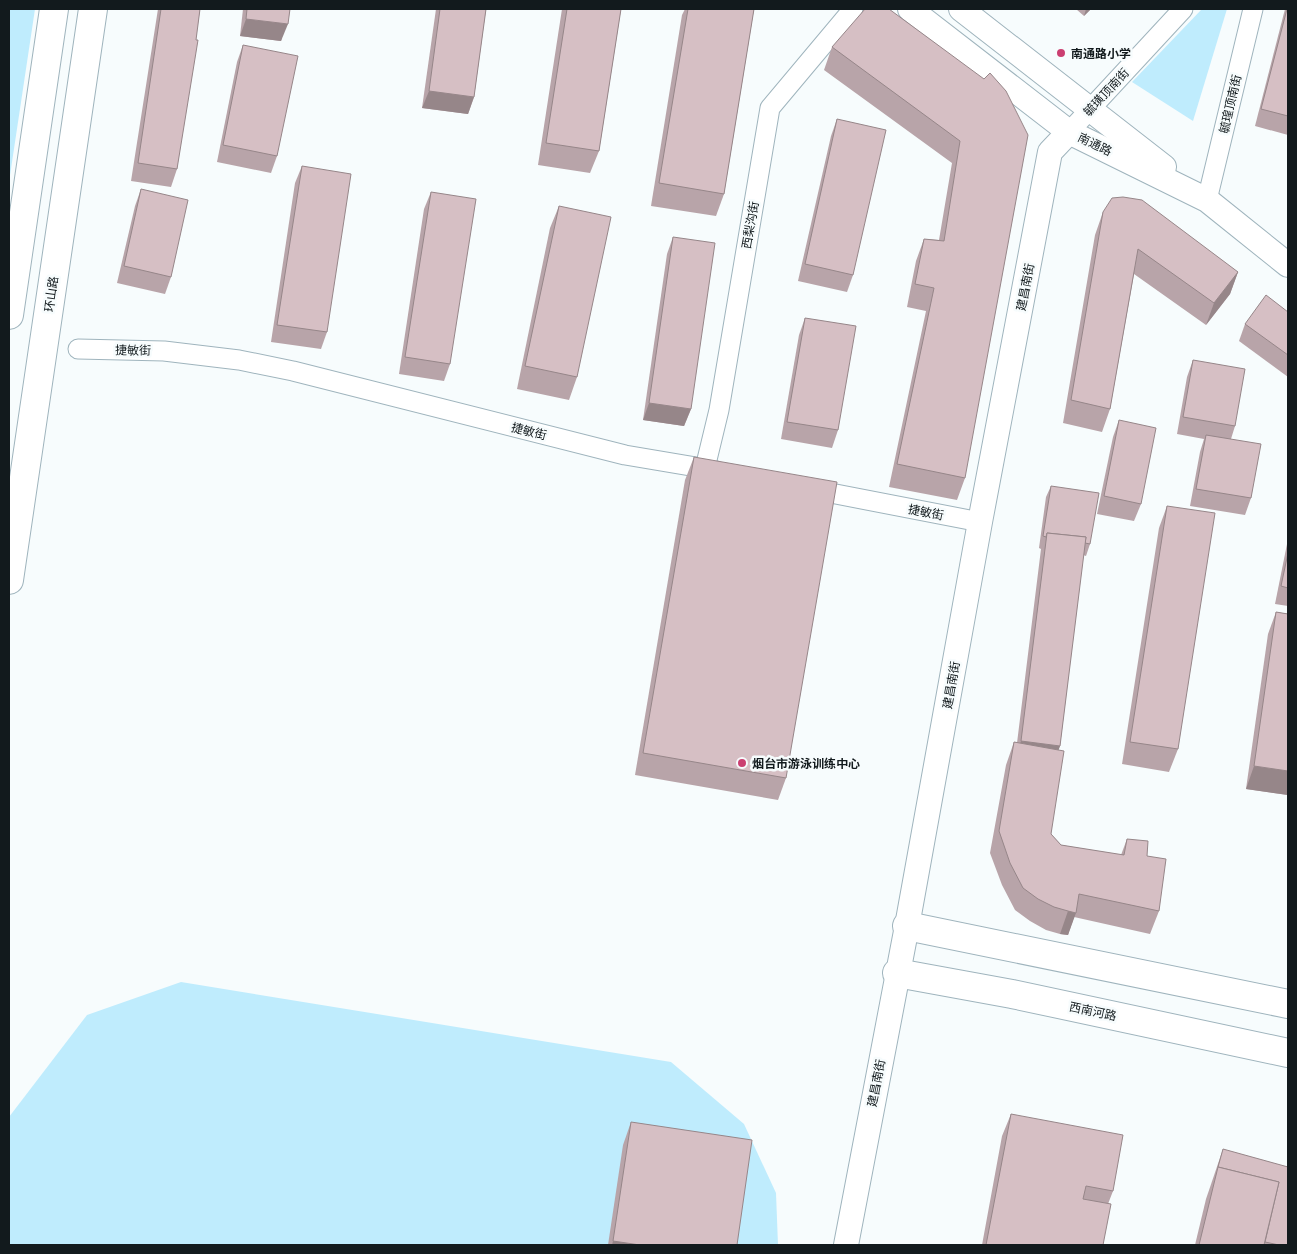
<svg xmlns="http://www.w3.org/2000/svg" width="1297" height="1254" font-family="'Open Sans','Noto Sans SC',sans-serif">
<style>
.green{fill:#bfecfd}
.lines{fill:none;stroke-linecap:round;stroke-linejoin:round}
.minor-casing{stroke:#9fb4bd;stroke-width:21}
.tertiary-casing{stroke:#9fb4bd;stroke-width:26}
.secondary-casing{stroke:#9fb4bd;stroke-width:30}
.minor{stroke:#fff;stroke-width:19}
.tertiary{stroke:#fff;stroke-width:24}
.secondary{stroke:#fff;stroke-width:28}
.wall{fill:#b8a4a9}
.shaded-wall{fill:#968689}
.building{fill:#d6bfc4;stroke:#968689}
.poi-dot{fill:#cb3f71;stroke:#f7fcfd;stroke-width:2}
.labels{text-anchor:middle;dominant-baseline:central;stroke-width:5;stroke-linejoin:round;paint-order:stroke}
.poi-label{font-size:12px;font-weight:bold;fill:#121a1d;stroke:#f7fcfd;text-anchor:start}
.street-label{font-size:12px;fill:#121a1d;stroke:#f7fcfd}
</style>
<rect width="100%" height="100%" fill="#f7fcfd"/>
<!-- green -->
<g class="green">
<polygon points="9,9 35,9 9,182"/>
<polygon points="1202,9 1227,9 1193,121 1132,82"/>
<polygon points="181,982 671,1062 744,1124 776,1193 778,1245 9,1245 9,1117 87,1015"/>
</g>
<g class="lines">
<!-- minor casing -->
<g class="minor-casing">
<g id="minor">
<polyline points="1069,132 1183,9"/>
<polyline points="1207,200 1253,9"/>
<polyline points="78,349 164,351 239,360 293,371 625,455 714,470"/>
<polyline points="705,468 719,410 770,108 853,9"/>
<polyline points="810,489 980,522"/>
</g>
</g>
<!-- tertiary casing -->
<g class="tertiary-casing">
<g id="tertiary">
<polyline points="910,9 1069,132 1207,200 1288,265"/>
<polyline points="961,9 1164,167"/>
<polyline points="846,1245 907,926 980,522 1050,152 1069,132"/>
</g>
</g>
<!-- secondary casing -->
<g class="secondary-casing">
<g id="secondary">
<polyline points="9,315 54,9"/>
<polyline points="9,580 93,9"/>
<polyline points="907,926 1288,1004"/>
<polyline points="897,973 1012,994 1288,1053"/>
</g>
</g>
<!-- minor -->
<use href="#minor" class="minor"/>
<!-- tertiary -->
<use href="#tertiary" class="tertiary"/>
<!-- secondary -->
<use href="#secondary" class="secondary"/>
</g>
<!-- wall -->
<g class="wall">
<polygon points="158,9 200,9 177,169 171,187 131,181"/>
<polygon points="243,9 290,9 281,41 240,36"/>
<polygon points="436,9 486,9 474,97 468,114 422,108"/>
<polygon points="562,9 621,9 599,151 590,173 538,165"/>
<polygon points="685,9 754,9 724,194 716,216 651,206 682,15"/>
<polygon points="1076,9 1091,9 1084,16"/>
<polygon points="1285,9 1288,9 1288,135 1255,126"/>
<polygon points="243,45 277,156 271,173 217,162 237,62"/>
<polygon points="832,47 984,79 965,478 957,500 889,487 926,311 907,307 916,261 924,239 939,240 952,163 824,70"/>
<polygon points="837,119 853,275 847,292 798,281 831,136"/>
<polygon points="302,166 327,332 321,349 271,342 295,183"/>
<polygon points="141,189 171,277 165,294 117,283 135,206"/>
<polygon points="431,192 450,364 444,381 399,374 424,209"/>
<polygon points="559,206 577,377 569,400 517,389 550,228"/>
<polygon points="1103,212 1238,272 1230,294 1206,325 1134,274 1110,409 1102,432 1063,423 1095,235"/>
<polygon points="673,237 691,409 684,426 643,420 667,254"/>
<polygon points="1288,312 1288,377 1239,341 1245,324"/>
<polygon points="805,318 838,430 832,448 781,439 799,335"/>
<polygon points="1193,360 1235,426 1231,439 1251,498 1245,515 1190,506 1200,452 1204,439 1177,434 1187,377"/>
<polygon points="1119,420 1141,504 1134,521 1097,514 1113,437"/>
<polygon points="694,457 786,778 778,800 635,775 685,480"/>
<polygon points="1051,486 1090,544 1086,556 1083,555 1060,746 1058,750 1051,834 1061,845 1121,855 1127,839 1147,856 1159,911 1150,934 1074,917 1068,935 1060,934 1046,930 1030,921 1015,910 1002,885 990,853 1006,765 1014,742 1017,743 1041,549 1039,548 1046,497"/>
<polygon points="1167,506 1178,749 1169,772 1122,764 1159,528"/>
<polygon points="1288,539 1288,606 1275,604"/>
<polygon points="1276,612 1288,614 1288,795 1246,789 1268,634"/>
<polygon points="1011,1114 1113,1191 1108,1204 1103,1245 982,1245 1002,1136"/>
<polygon points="631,1122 737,1245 608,1245 623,1145"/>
<polygon points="1223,1149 1288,1245 1195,1245 1206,1199"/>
</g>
<!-- shaded-wall -->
<g class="shaded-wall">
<polygon points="1086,9 1091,9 1084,16"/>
<polygon points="246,19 288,24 281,41 240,36"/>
<polygon points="429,91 474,97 468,114 422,108"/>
<polygon points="1238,272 1230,294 1206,325 1214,303"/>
<polygon points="649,403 691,409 684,426 643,420"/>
<polygon points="1021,741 1060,746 1054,763 1015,758"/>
<polygon points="1254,766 1288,771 1288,795 1246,789"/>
<polygon points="1068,911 1076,913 1068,935 1060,934"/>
<polygon points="613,1241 640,1245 612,1245"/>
</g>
<!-- building -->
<g class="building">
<polygon points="161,9 200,9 196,40 198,40 177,169 138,163"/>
<polygon points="247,9 290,9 288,24 246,19"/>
<polygon points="440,9 486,9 474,97 429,91"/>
<polygon points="567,9 621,9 599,151 546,143"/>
<polygon points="688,9 754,9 724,194 659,183"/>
<polygon points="865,9 889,9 984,79 990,73 1006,91 1028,135 965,478 897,464 934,288 915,284 924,239 944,241 960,141 832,47"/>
<polygon points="1287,9 1288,9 1288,116 1261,109"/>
<polygon points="243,45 298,56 277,156 223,145"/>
<polygon points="837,119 886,130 853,275 805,264"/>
<polygon points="302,166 351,174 327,332 277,325"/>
<polygon points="141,189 188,200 171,277 124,266"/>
<polygon points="431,192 476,199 450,364 405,357"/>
<polygon points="1123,197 1142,200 1238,272 1214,303 1138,249 1110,409 1071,400 1103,212 1112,198"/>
<polygon points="559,206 611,217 577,377 525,366"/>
<polygon points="673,237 715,243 691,409 649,403"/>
<polygon points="1266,295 1288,312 1288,355 1245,324"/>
<polygon points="805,318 856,326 838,430 787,422"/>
<polygon points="1193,360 1245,369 1235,426 1183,417"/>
<polygon points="1119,420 1156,428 1141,504 1104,496"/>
<polygon points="1206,435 1261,444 1251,498 1196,489"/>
<polygon points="694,457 837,482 786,778 643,753"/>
<polygon points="1051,486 1099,493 1090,544 1085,543 1086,537 1047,533 1046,537 1043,536"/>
<polygon points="1167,506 1215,513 1178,749 1130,742"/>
<polygon points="1047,533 1086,537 1060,746 1021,741"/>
<polygon points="1288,553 1288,588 1281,586"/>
<polygon points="1276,612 1288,614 1288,771 1254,766"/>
<polygon points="1014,742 1064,751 1051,834 1061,845 1124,855 1127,839 1148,841 1147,856 1166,859 1159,911 1079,894 1076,913 1068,911 1054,907 1038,899 1023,888 1010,863 999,831"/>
<polygon points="1011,1114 1123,1135 1113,1191 1086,1186 1083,1199 1111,1204 1103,1245 986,1245"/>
<polygon points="631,1122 752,1140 737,1245 640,1245 613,1241"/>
<polygon points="1223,1149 1288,1167 1288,1245 1279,1245 1265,1242 1279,1182 1218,1167"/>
<polygon points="1218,1167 1279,1182 1264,1245 1199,1245"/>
</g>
<!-- markers -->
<g class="poi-dot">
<circle cx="1061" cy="53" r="5"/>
<circle cx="742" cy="763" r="5"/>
</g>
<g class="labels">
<!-- poi labels -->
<g class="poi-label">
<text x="1071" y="53">南通路小学</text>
<text x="752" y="763">烟台市游泳训练中心</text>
</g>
<!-- street labels -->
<g class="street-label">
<text transform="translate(1106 92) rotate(-47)">毓璜顶南街</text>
<text transform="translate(1230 104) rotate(-77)">毓瑝顶南街</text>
<text transform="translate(1095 144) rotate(26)">南通路</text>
<text transform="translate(750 225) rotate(-80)">西梨沟街</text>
<text transform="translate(1025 287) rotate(-79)">建昌南街</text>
<text transform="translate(51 294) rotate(-82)">环山路</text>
<text transform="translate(133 350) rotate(1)">捷敏街</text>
<text transform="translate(529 431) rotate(14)">捷敏街</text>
<text transform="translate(926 512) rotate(11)">捷敏街</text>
<text transform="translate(951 685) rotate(-80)">建昌南街</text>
<text transform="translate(1093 1011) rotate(12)">西南河路</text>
<text transform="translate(876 1083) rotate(-79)">建昌南街</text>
</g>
</g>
<!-- border -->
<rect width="1297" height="1254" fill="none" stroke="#121a1d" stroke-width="20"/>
</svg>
